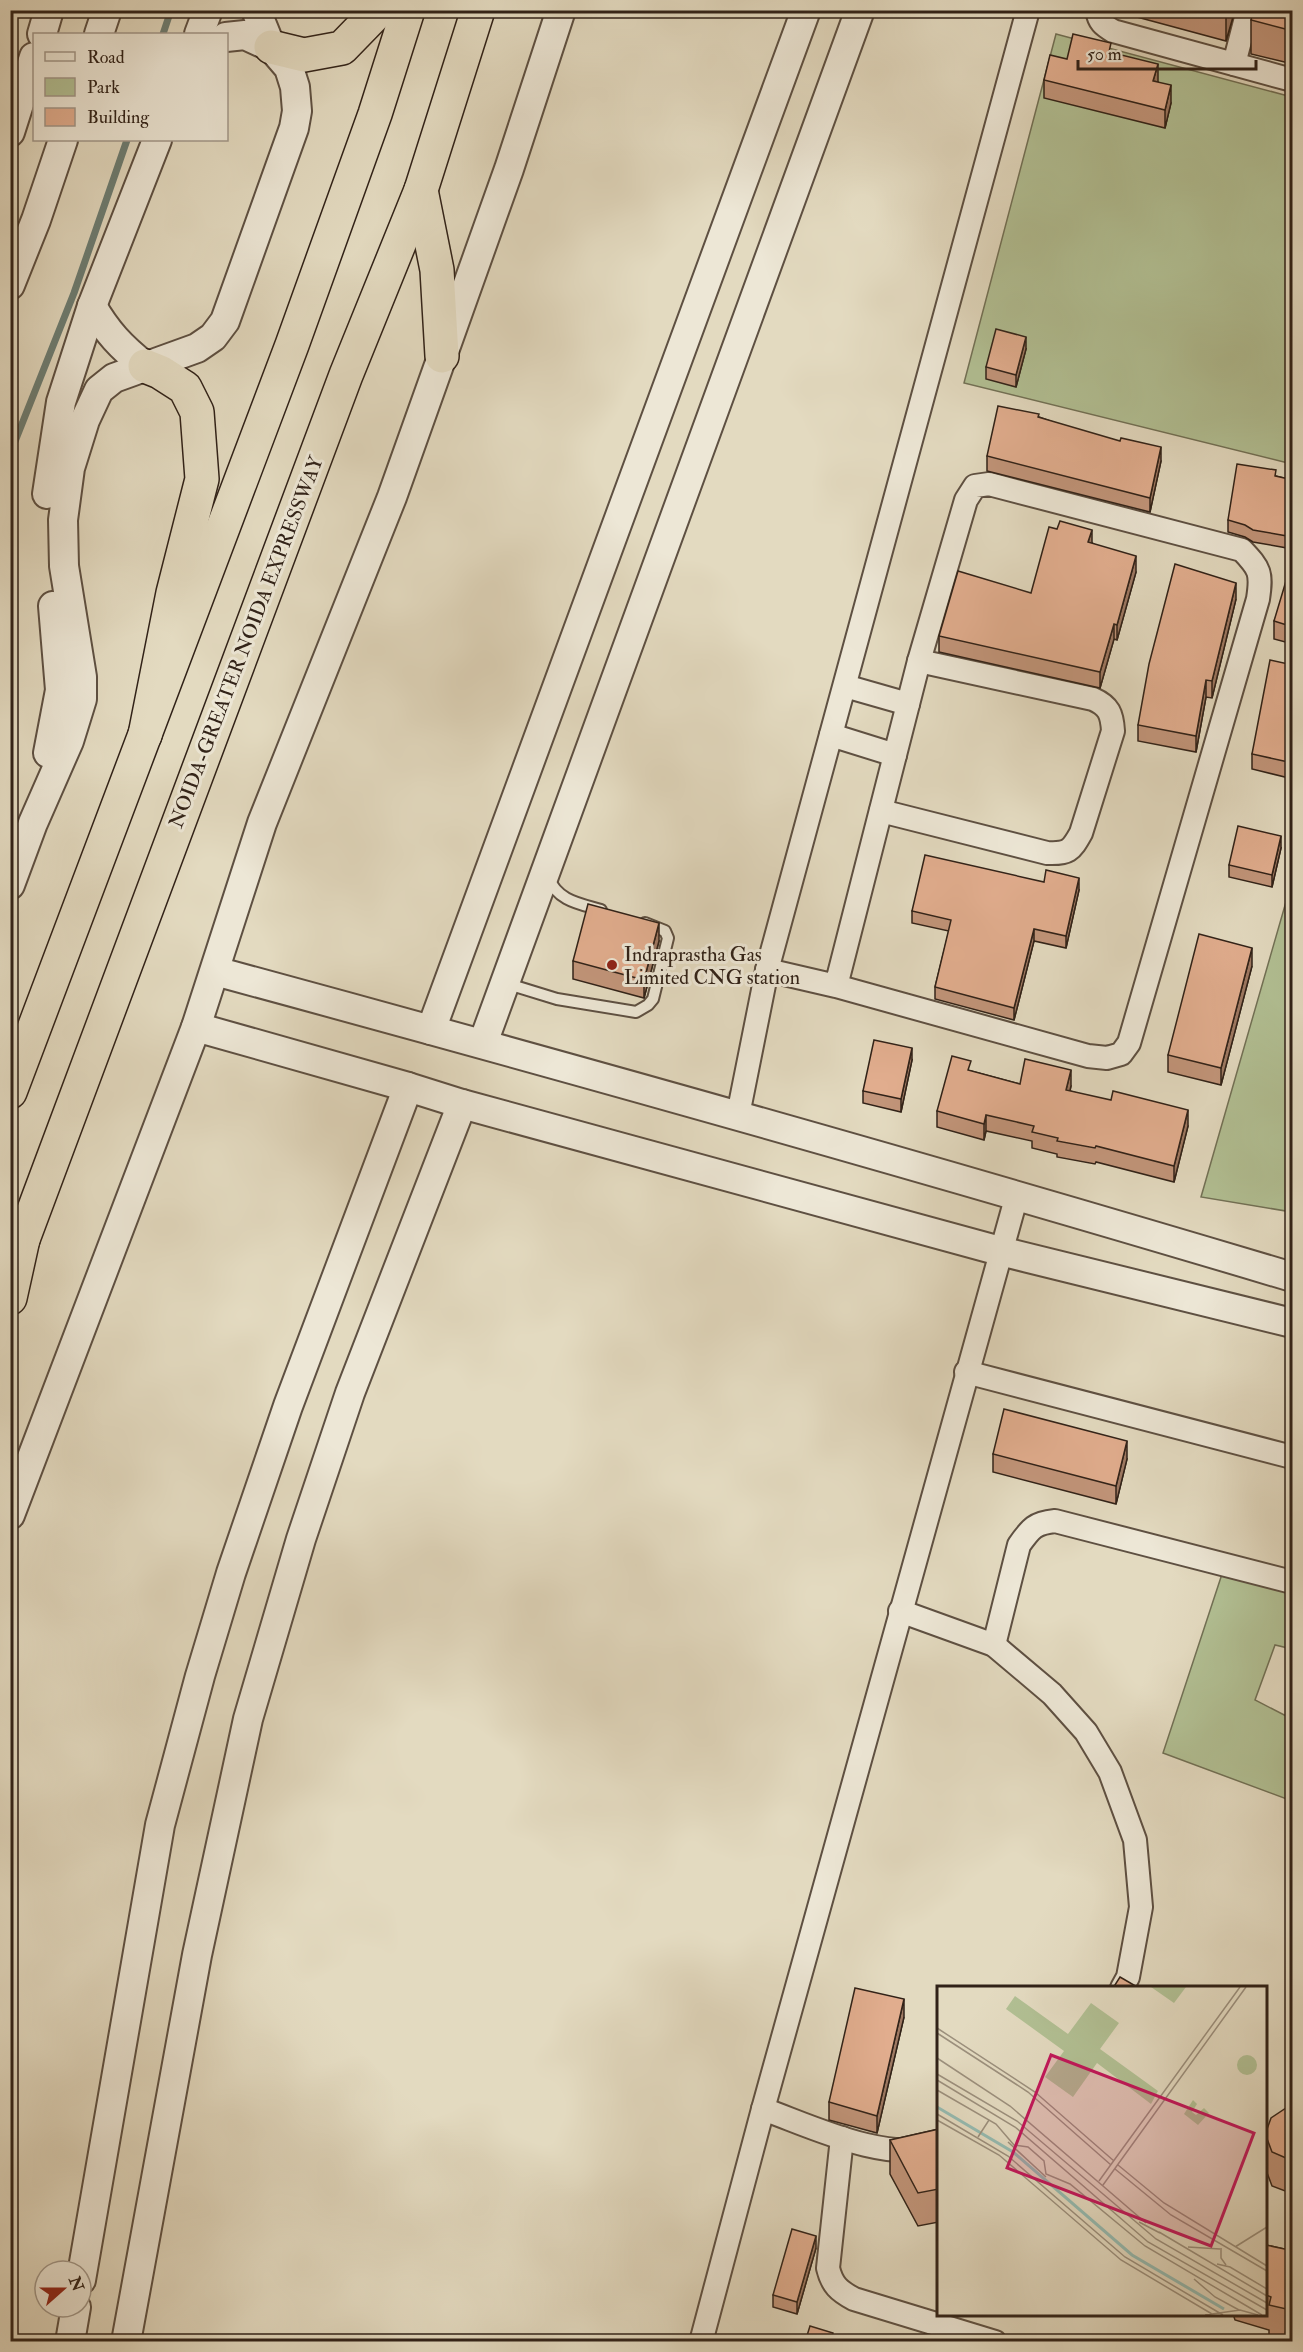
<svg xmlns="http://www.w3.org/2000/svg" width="1303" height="2352" font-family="'IM FELL Double Pica',serif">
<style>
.green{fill:#b2c094;stroke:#727156;stroke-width:1.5}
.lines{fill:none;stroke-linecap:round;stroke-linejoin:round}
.stream{stroke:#6d7e74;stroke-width:7}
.service-casing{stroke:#5e5042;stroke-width:14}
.minor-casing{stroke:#5e5042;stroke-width:26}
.tertiary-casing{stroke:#5e5042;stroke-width:32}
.trunk-casing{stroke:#312218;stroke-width:36}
.motorway-casing{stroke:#312218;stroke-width:36}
.service{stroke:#ede7d6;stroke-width:10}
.minor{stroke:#ede7d6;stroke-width:22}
.tertiary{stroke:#ede7d6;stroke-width:28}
.trunk{stroke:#e3dac0;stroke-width:33}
.motorway{stroke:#e3dac0;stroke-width:33}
.wall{fill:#c2957a;stroke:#312218;stroke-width:1.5}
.shaded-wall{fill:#9e7963;stroke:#312218;stroke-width:1.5}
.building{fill:#e1ad8e;stroke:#312218;stroke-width:1.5}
.poi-dot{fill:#8f2418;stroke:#ede7d6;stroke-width:2}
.labels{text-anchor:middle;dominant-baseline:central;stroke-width:6;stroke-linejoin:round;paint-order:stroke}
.street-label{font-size:20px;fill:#312218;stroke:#ede7d6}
.poi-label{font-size:20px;fill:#312218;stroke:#ede7d6;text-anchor:start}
.inset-river{fill:none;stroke:#95bbb1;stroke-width:3}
.inset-road{fill:none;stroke:#9c907d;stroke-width:1.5}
.view{fill:#c2185b;fill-opacity:0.15;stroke:#c2185b;stroke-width:3}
.inset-edge{fill:none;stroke:#312218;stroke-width:3}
</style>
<rect width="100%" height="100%" fill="#e3dac0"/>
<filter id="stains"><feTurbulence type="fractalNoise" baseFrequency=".00333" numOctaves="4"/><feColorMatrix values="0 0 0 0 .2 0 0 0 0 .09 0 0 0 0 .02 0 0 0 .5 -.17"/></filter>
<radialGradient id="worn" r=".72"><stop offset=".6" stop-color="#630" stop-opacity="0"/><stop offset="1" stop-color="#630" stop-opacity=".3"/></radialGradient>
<!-- green -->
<g class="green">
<polygon points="1056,34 1292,97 1292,464 964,383"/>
<polygon points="1292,881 1292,1212 1201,1197"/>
<polygon points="1225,1565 1292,1582 1292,1649 1275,1645 1255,1700 1292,1719 1292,1801 1163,1753"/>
</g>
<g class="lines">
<!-- stream -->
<g class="stream">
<polyline points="163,34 171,10"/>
<polyline points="10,454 74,293 127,140"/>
</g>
<!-- service casing -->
<g class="service-casing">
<g id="service">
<path d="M549,878C557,901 581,904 601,910"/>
<polyline points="505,983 557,999 636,1012 648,1005 653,999 668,938 665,931 645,923"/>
</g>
</g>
<!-- minor casing -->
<g class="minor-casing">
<g id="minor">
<path d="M1097,10C1099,22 1103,25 1113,31L1292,80"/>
<polyline points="1234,64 1248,10"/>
<polyline points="845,686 908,704"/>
<polyline points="831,735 895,755"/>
<path d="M881,811L1047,853C1068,854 1071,851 1081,833L1113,731C1112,714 1109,706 1093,699L919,661"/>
<path d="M767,970L836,986L1088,1056L1107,1058L1121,1054L1129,1043L1258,599C1262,573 1260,569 1242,550L989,484L975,486L966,500L919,661L836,986"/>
<polyline points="738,1115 767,970 1028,10"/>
<polyline points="966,1372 1292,1457"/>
<polyline points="900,1611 994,1645 1052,1694 1086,1732 1110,1772 1135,1840 1141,1907 1128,1977 1122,1988"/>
<path d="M994,1645L1019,1545C1031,1528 1035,1523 1055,1521L1292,1582"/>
<path d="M763,2109C813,2127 886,2163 938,2146"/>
<path d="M842,2138L828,2268C832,2285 839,2291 854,2299L995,2342"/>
<polyline points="701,2342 763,2109 1017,1195"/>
</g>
</g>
<!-- tertiary casing -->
<g class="tertiary-casing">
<g id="tertiary">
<polyline points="42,34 49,10"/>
<polyline points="99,34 107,10"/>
<polyline points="199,34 208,10"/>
<polyline points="226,37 245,35 271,47"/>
<polyline points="10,132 34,57"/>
<polyline points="10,285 36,220 63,140"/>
<path d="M92,306C107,332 121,347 145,366"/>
<polyline points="47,494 61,402 92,306 157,140"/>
<polyline points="48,753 60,690 53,606"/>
<polyline points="10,885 33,823 69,741 82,699 82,677 64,566 63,520 70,468 85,420 99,390 114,378 197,348 213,337 225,321 294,128 297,111 295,87 289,68 271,47 256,10"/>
<path d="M215,971C576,1069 935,1170 1292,1277"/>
<polyline points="196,1027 408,1087 462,1104 1000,1251 1292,1323"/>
<polyline points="431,1030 806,10"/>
<polyline points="483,1043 860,10"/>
<polyline points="10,1515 196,1027 262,823 392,497 509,169 561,10"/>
<polyline points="81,2280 160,1825 200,1676 231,1573 288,1406 408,1087"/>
<polyline points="70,2342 76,2307"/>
<polyline points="126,2342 197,1955 248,1719 301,1539 350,1393 462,1104"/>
</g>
</g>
<!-- trunk casing -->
<g class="trunk-casing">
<g id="trunk">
<polyline points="10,1092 292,345 375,114 408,10"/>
<polyline points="13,1266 346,375 421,190 478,10"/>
</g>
</g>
<!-- motorway casing -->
<g class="motorway-casing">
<g id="motorway">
<polyline points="271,47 304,55 342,48 379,10"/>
<polyline points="421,190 437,270 442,356"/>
<polyline points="145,366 160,372 185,388 197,412 202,479 173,593 145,735"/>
<polyline points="10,1298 23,1239"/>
</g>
</g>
<!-- service -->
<use href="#service" class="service"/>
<!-- minor -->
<use href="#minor" class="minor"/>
<!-- tertiary -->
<use href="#tertiary" class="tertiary"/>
<!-- trunk -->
<use href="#trunk" class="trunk"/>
<!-- motorway -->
<use href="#motorway" class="motorway"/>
</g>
<!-- wall -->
<g class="wall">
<polygon points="1111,10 1235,10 1226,41"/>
<polygon points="1293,10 1293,64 1251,54 1251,20"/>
<polygon points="1111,53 1158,82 1171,103 1165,128 1044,98 1044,80 1067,59"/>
<polygon points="1026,349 1016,387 986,379 986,367"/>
<polygon points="1039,417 1161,461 1150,512 987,471 987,456"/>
<polygon points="1276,476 1293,480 1293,549 1253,542 1245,537 1228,532 1228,520"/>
<polygon points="1092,543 1136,572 1117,640 1114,639 1100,688 939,652 939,636 1031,593"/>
<polygon points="1293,583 1293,644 1274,639 1274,621"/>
<polygon points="1236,599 1212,698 1206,697 1196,752 1138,741 1138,725"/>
<polygon points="1293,665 1293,779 1252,769 1252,754"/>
<polygon points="1281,848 1272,887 1229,877 1229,865"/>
<polygon points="1079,890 1066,948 1034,941 1014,1020 935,999 935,987 949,931 912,923 912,911"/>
<polygon points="659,941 644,998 573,979 573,961"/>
<polygon points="1252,966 1221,1085 1168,1072 1168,1055"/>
<polygon points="912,1060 901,1112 863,1103 863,1091"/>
<polygon points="971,1071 1020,1084 1071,1086 1070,1091 1188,1126 1174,1182 1096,1162 1095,1164 1057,1157 1057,1154 1032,1148 1032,1141 986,1131 984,1140 937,1127 937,1111"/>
<polygon points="993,1454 1127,1459 1116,1504 993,1472"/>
<polygon points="904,2017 877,2133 829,2120 829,2102"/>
<polygon points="1293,2109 1293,2194 1272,2186 1266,2170 1266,2132"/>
<polygon points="939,2129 939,2222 918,2226 890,2174 890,2140"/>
<polygon points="1266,2245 1289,2250 1293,2342 1281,2342 1269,2339 1269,2330 1235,2320 1233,2314 1266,2314"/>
<polygon points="816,2248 797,2314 773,2307 773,2295"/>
</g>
<!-- shaded-wall -->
<g class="shaded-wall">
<polygon points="1226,10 1235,10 1226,41"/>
<polygon points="1158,64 1158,82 1153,81"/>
<polygon points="1171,85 1171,103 1165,128 1165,110"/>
<polygon points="1026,337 1026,349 1016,387 1016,375"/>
<polygon points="1161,447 1161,461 1150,512 1150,498"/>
<polygon points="1092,530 1092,545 1088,542"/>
<polygon points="1136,556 1136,572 1117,640 1117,625"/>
<polygon points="1236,583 1236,599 1212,698 1212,681"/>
<polygon points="1114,624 1114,639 1100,688 1100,672"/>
<polygon points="1206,680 1206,697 1196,752 1196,736"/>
<polygon points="1281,836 1281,848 1272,887 1272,875"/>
<polygon points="1079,878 1079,890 1066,948 1066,936"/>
<polygon points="659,923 659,941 644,998 644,980"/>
<polygon points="1034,929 1034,941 1014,1020 1014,1008"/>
<polygon points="1252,948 1252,966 1221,1085 1221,1068"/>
<polygon points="912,1048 912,1060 901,1112 901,1099"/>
<polygon points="1071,1070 1071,1086 1066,1106 1066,1090"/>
<polygon points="1188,1110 1188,1126 1174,1182 1174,1166"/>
<polygon points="986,1115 986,1131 984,1140 984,1124"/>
<polygon points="1127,1441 1127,1459 1116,1504 1116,1486"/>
<polygon points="904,1999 904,2017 877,2133 877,2116"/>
<polygon points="816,2236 816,2248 797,2314 797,2302"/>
</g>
<!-- building -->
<g class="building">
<polygon points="1253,10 1293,10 1293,31 1251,20"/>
<polygon points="1073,34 1111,43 1109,52 1158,64 1153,81 1171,85 1165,110 1044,80 1050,55 1067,59"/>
<polygon points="996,329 1026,337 1016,375 986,367"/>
<polygon points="998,406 1039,414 1038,417 1120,441 1121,438 1161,447 1150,498 987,456"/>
<polygon points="1237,464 1276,470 1275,476 1293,480 1293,537 1253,530 1245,525 1228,520"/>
<polygon points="1060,521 1092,530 1088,542 1136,556 1117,625 1114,624 1100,672 939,636 958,571 1031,593 1049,527 1057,529"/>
<polygon points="1175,564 1236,583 1212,681 1206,680 1196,736 1138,725 1149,664"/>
<polygon points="1286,581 1293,583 1293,627 1274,621"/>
<polygon points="1270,660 1293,665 1293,763 1252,754"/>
<polygon points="1238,826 1281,836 1272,875 1229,865"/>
<polygon points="925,855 1044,882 1046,870 1079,878 1066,936 1034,929 1014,1008 935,987 951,920 912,911"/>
<polygon points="588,904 659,923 644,980 573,961"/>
<polygon points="1199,934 1252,948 1221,1068 1168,1055"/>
<polygon points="874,1040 912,1048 901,1099 863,1091"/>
<polygon points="952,1056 971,1061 968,1070 1020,1084 1025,1059 1071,1070 1066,1090 1111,1100 1113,1091 1188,1110 1174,1166 1096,1146 1095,1148 1057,1141 1058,1138 1032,1132 1034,1126 986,1115 984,1124 937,1111"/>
<polygon points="1004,1409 1127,1441 1116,1486 993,1454"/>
<polygon points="1120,1977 1139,1988 1113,1988"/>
<polygon points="855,1988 904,1999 877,2116 829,2102"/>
<polygon points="1286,2108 1293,2109 1293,2161 1272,2152 1266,2136 1266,2132 1271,2118"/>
<polygon points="939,2129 939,2189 918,2193 890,2140"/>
<polygon points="792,2229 816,2236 797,2302 773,2295"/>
<polygon points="1266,2245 1289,2250 1293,2245 1293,2342 1283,2342 1291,2310 1269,2305 1271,2297 1266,2295"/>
<polygon points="810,2326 833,2333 831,2342 805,2342"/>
</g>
<!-- markers -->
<circle class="poi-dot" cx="612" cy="965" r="6"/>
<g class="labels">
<!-- street labels -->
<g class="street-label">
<text transform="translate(246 642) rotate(-69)">NOIDA-GREATER NOIDA EXPRESSWAY</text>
</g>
<!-- poi labels -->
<g class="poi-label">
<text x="624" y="954">Indraprastha Gas<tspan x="624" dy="23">Limited CNG station</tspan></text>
</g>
</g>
<!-- overview -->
<g transform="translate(937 1986)">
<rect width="330" height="330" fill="#e3dac0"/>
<path d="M214,1H249L237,17ZM78,10L131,48L154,17L182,37L163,63L221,105L214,118L160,77L136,111L108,91L127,65L69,23ZM300 79a10 10 0 1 1 20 0a10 10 0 1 1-20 0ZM256,114L260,118L255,126L259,129L267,122L272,127L261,139L247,128Z" fill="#b2c094"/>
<path class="inset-river" d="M0,121L76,166L195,269L287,323"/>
<path class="inset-road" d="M0,42L98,106L177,175M0,47L91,106L174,179M0,72L73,120L209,237M0,88L80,135L219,253L330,317M0,94L78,141L211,256L330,324M0,104L59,138L77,159L91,161L107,175L109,188L133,198L208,260L325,329M0,128L71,170L188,271L286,329M0,134L62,169L184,274L275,328M41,151L52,134M71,156L109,191M181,179L227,217L330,280M178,183L234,229L330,285M162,195L303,1M166,199L309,1M202,236L223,247M222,246L330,310M251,261L283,263M298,261L330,241M284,262V272L289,279M280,278L293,281L330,303M257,293L278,311L302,324M268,329L303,324L321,329"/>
<path class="view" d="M114,69L317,147L274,260L70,182Z"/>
<rect width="330" height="330" class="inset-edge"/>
</g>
<!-- margin -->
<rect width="1303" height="2352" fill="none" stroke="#e3dac0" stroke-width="36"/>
<rect x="12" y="12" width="1279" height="2328" fill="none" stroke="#312218" stroke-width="3"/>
<rect x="18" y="18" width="1267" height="2316" fill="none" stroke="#312218" stroke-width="1.5"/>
<!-- legend -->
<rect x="33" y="33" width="195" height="108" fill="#ede7d6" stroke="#a2988a" stroke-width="1.5"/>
<rect x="45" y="52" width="30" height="9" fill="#ede7d6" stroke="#a2988a" stroke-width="1.5"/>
<text x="87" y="63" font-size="18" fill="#312218">Road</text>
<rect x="45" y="78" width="30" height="18" fill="#b2c094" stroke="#a2988a" stroke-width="1.5"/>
<text x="87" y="93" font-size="18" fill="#312218">Park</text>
<rect x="45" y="108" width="30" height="18" fill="#e1ad8e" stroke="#a2988a" stroke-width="1.5"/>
<text x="87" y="123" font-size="18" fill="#312218">Building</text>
<!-- north arrow -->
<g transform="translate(63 2289) rotate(69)"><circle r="28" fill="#ede7d6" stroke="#a2988a" stroke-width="1.5"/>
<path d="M0-4.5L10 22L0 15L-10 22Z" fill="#8f2418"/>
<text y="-9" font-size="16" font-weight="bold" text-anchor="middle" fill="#312218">N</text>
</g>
<!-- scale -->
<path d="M1078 60v9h178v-9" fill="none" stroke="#312218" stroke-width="3"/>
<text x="1087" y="60" font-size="18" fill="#312218" stroke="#ede7d6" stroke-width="4.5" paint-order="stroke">50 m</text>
<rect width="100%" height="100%" filter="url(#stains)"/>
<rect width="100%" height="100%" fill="url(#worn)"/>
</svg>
